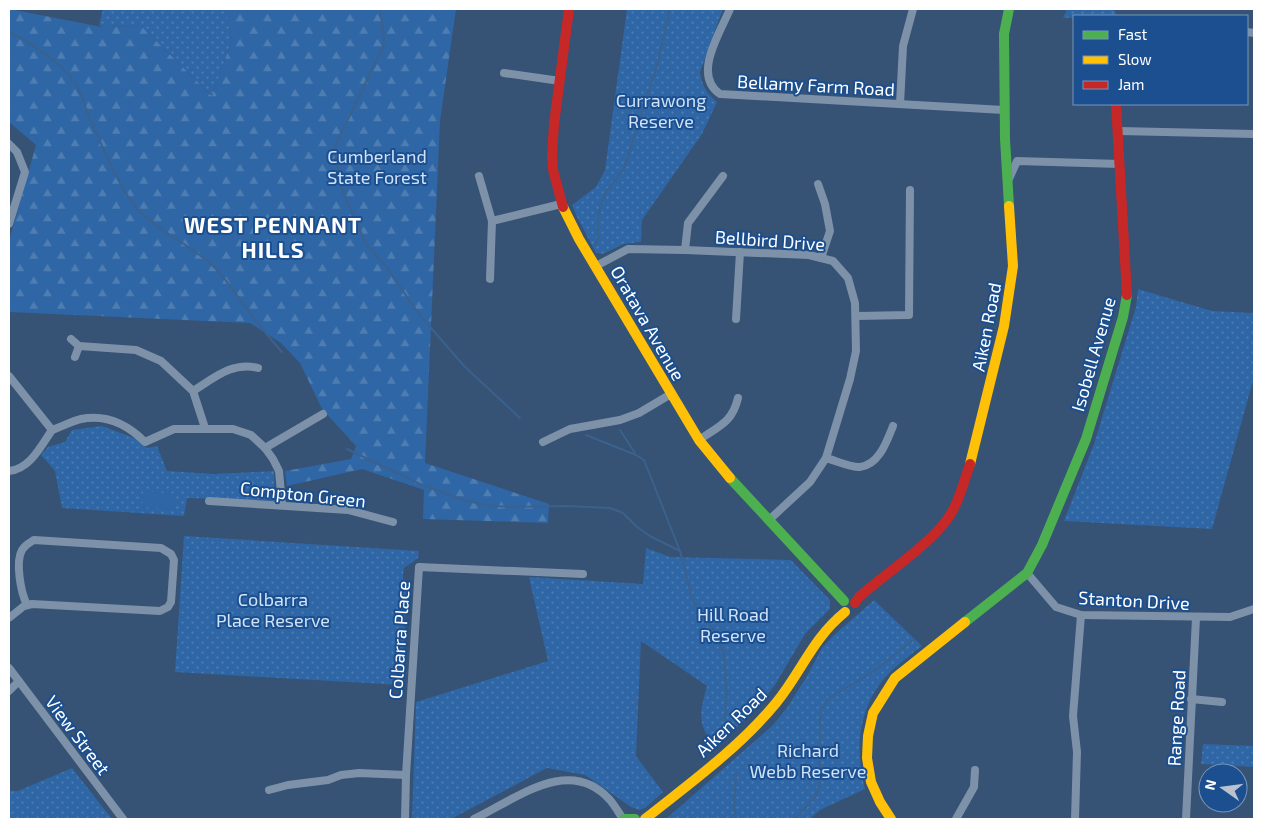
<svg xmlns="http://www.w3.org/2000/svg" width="1263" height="828" font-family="'Exo 2',sans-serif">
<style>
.green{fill:url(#green-dots)}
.forest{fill:url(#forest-firs)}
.pitch{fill:#2f66a5}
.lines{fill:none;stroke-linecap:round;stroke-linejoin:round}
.stream{stroke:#3b618d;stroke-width:2}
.street{stroke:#7d92a8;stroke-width:8}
.fast{stroke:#4caf50;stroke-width:10}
.slow{stroke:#ffc107;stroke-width:10}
.jam{stroke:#c62828;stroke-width:10}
.labels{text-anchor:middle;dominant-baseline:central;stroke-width:4;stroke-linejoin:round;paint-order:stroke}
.street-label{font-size:18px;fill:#fff;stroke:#1b4f8f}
.park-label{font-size:18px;fill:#cfe3fa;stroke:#1b4f8f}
.district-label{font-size:22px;font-weight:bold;letter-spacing:1px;fill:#fff;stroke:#1b4f8f}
</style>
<defs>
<pattern id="green-dots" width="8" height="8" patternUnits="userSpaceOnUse" patternTransform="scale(1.25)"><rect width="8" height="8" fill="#2f66a5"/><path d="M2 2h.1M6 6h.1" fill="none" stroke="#4e7db2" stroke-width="1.8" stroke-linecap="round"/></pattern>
<pattern id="forest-firs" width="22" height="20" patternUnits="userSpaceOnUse" patternTransform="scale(1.25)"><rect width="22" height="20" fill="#2f66a5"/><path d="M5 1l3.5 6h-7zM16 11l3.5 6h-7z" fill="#4e7db2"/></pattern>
</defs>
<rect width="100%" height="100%" fill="#365274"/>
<!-- green -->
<g class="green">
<polygon points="103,9 226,9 232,40 212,96 141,26 102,27 99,25"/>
<path d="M627,9H723L700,72C702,85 706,93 717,102L702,134L642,220L641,242L623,244L603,254L596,253L577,217L572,205L596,187L605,170Z"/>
<polygon points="1067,9 1114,9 1117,16 1063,18"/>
<polygon points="1138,289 1212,311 1254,313 1254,377 1212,529 1064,521 1094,444 1136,307"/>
<polygon points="102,426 137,439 147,448 157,446 167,471 214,474 274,471 275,501 187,498 184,516 62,508 55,471 41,455 48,447 65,442 72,430"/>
<polygon points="184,536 419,551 418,558 404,568 403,575 404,585 407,588 401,685 175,672"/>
<path d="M646,548L670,557L791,560L830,600V609L805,634L775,685L762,701L747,718L715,746C696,725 700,711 707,686L641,641L636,756L663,792L645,808L639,810L631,807L585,775L547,768L451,819H412L416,702L548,661L529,577L643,584Z"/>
<path d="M874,600L922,646C909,656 895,666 884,679C858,709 855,752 865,789L820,810L810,819H666L773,725L786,709L806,678L822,648L833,636Z"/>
<polygon points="1203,744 1254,746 1254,767 1201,764"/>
<polygon points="72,768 112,819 9,819 9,791 18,791"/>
</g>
<!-- forest -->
<polygon class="forest" points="9,9 102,27 141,26 212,96 232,40 226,9 456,9 440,121 425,463 549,504 548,523 423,519 424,490 362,469 287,486 285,471 351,459 356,446 322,409 300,363 281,343 250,323 9,312 9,241 36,145 9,122"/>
<!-- pitch -->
<polygon class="pitch" points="143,491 176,494 175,510 142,507"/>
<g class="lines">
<!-- stream -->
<g class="stream">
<polyline points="380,9 384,38 383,47 334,148 342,189 366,244 386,266 418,313 464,366 520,418"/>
<path d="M9,32C31,43 61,62 75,83C82,94 84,106 90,118C102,146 116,182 135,206C156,231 189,243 213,266C229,281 239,300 253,317C262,329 272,341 282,352"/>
<polyline points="595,246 598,240 598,214 606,192 624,169 658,62 670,9"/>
<polyline points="620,430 635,453"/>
<polyline points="586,435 636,455 644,460 680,551 693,602 716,634 724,655 727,693 725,715 726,729"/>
<polyline points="347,449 420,484 464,500 486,505 507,507 567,506 610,508 623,513 637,527 650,536 680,551"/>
<polyline points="736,773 734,806 736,819"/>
<polyline points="795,819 815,797 820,784 820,721 822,708 828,699 874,671 913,640"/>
</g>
<!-- street -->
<g class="street">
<path d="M730,9C720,33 692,75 720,94L1004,110"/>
<polyline points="1247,32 1254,33"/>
<polyline points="504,73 560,81"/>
<polyline points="900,104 903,46 913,9"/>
<polyline points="1119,131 1254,134"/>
<polyline points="9,144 17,152 25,172 9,224"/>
<polyline points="479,176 492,221 490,279"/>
<polyline points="1009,179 1017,161 1120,164"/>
<polyline points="818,184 825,204 830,231 821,258"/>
<polyline points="492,221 561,204"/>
<polyline points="685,250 688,223 723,176"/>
<polyline points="596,266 628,249 685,250 809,255 833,261 848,278 855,303 856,351 850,379 826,458 810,482 769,520"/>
<polyline points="857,316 909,315 910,190"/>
<polyline points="736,319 740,252"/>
<polyline points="71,339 79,346 136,350 161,361 193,391 205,428"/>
<polyline points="75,357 79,346"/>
<polyline points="9,376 52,430"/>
<path d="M193,391C214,378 233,361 258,368"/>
<path d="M52,430C61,427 72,421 81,419C106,414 128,425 145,442L174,429H233L251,435L265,448L273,459L279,471L282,504"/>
<path d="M699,440C719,426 732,423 738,398"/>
<polyline points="543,442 570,429 620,420 639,413 671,394"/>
<polyline points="265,448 323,414"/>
<path d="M826,458C834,460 852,468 860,467C879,465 887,441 893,426"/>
<path d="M9,471C30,469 41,446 52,430"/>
<polyline points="209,501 348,510 393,522"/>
<polyline points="1027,573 1056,607 1081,615 1230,617 1254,609"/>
<path d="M9,618L24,606L32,604L160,611L168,607L171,602L174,560L171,554L161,548L34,540C29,543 25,545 22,550C15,562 21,593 27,605"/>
<polyline points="9,668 123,819"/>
<polyline points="9,691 19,681"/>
<polyline points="1191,699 1222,702"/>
<polyline points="269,790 288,785 328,780 341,775 359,773 406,775"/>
<polyline points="405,819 406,775 419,567 583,574"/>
<path d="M474,819C515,800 569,754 610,800C615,806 619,813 623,819"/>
<polyline points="956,819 974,787 975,770"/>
<polyline points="1075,819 1077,752 1073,716 1081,615"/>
<polyline points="1186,819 1196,618"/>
</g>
<!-- fast -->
<g class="fast">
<polyline points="1009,9 1004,34 1005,139 1009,206"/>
<polyline points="730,478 844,601"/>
<polyline points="965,622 1027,573 1042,545 1086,439 1123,317 1127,295"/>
<polyline points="624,819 635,819"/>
</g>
<!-- slow -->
<g class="slow">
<polyline points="563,207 579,239 699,440 730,478"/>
<polyline points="970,464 1004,326 1013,266 1009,206"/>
<path d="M645,819C690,783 739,748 776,703C802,671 812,639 845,612"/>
<polyline points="891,819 880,802 871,782 867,758 868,736 873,713 895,678 965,622"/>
</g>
<!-- jam -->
<g class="jam">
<polyline points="1116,104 1127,295"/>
<polyline points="563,207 553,170 552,156 554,124 569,9"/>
<path d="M855,603L859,597C885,574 925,548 946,521C958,506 964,481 970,464"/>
</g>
</g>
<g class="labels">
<!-- street labels -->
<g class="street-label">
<text transform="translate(816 85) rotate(3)">Bellamy Farm Road</text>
<text transform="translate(770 240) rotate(4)">Bellbird Drive</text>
<text transform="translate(648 323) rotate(60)">Oratava Avenue</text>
<text transform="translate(986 327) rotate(-79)">Aiken Road</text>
<text transform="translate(1093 354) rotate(-74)">Isobell Avenue</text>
<text transform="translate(303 494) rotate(6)">Compton Green</text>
<text transform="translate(1134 600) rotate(3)">Stanton Drive</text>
<text transform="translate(399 640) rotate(-86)">Colbarra Place</text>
<text transform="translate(1176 718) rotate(-87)">Range Road</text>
<text transform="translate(731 722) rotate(-44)">Aiken Road</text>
<text transform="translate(78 735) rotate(53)">View Street</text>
</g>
<!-- park labels -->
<g class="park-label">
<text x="661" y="100">Currawong<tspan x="661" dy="21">Reserve</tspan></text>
<text x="377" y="156">Cumberland<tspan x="377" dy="21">State Forest</tspan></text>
<text x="273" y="599">Colbarra<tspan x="273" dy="21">Place Reserve</tspan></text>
<text x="733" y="614">Hill Road<tspan x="733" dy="21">Reserve</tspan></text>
<text x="808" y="750">Richard<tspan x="808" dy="21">Webb Reserve</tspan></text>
</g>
<!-- district labels -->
<g class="district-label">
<text x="273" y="224">WEST PENNANT<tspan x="273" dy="25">HILLS</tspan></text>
</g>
</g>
<!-- border -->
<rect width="1263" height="828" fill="none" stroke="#ffffff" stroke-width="20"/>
<!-- legend -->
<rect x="1073" y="15" width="175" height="90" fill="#1b4f8f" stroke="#7695bc"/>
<rect x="1083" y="31" width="25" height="8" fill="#4caf50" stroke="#7695bc"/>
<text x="1118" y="40" font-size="15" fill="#ffffff">Fast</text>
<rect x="1083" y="56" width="25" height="8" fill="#ffc107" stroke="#7695bc"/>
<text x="1118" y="65" font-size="15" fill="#ffffff">Slow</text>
<rect x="1083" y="81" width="25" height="8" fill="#c62828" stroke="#7695bc"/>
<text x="1118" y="90" font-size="15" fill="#ffffff">Jam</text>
<!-- north arrow -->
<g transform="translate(1223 788) rotate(284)"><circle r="24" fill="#1b4f8f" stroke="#7695bc"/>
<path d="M0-4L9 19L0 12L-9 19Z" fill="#b9c2ce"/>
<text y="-8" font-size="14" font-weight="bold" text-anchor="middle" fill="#ffffff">N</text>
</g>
</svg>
